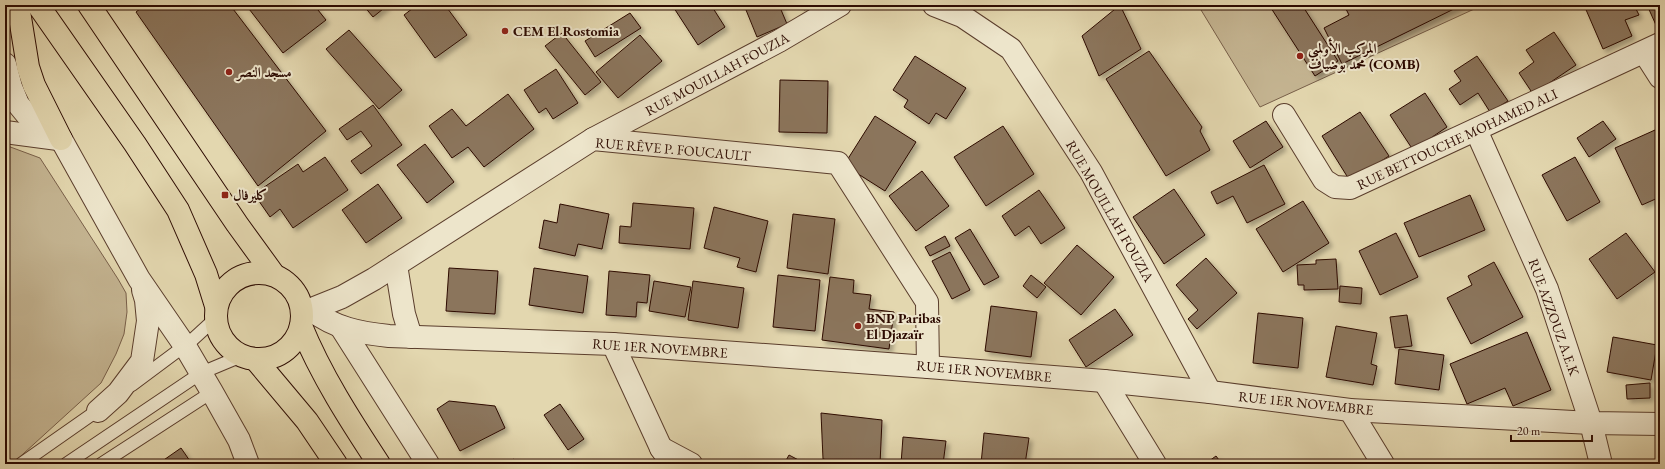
<svg xmlns="http://www.w3.org/2000/svg" width="1665" height="469" font-family="'EB Garamond',Amiri,serif">
<style>
.green{fill:#c4b491;stroke:#785f49}
.building{fill:#8b755b;stroke:#2c0a01;filter:url(#shadow)}
.lines{fill:none;stroke-linecap:round;stroke-linejoin:round}
.service-casing{stroke:#5a3d2c;stroke-width:14}
.minor-casing{stroke:#5a3d2c;stroke-width:24}
.trunk-casing{stroke:#2c0a01;stroke-width:24}
.service{stroke:#ede5cb;stroke-width:12}
.minor{stroke:#ede5cb;stroke-width:22}
.trunk{stroke:#e3d7af;stroke-width:22}
.poi-dot{fill:#8f2418;stroke:#ede5cb;stroke-width:1.5}
.labels{text-anchor:middle;dominant-baseline:central;stroke-width:4;stroke-linejoin:round;paint-order:stroke}
.poi-label{font-size:14px;font-weight:bold;fill:#2c0a01;stroke:#ede5cb;text-anchor:start}
.street-label{font-size:14px;fill:#2c0a01;stroke:#ede5cb}
</style>
<defs>
<filter id="shadow"><feDropShadow dx="3.5" dy="3.5" stdDeviation="2" flood-color="#0004"/></filter>
</defs>
<rect width="100%" height="100%" fill="#e3d7af"/>
<filter id="stains"><feTurbulence type="fractalNoise" baseFrequency=".005" numOctaves="4"/><feColorMatrix values="0 0 0 0 .2 0 0 0 0 .09 0 0 0 0 .02 0 0 0 .5 -.17"/></filter>
<radialGradient id="worn" r=".72"><stop offset=".6" stop-color="#630" stop-opacity="0"/><stop offset="1" stop-color="#630" stop-opacity=".3"/></radialGradient>
<!-- green -->
<g class="green">
<polygon points="1198,5 1483,5 1260,107"/>
<polygon points="5,145 40,158 118,279 126,293 127,312 124,334 116,354 101,383 12,464 5,464"/>
</g>
<!-- building -->
<g class="building">
<polygon points="145,5 230,5 326,131 258,186 136,12"/>
<polygon points="246,5 314,5 326,20 283,53"/>
<polygon points="363,5 388,5 373,17"/>
<polygon points="417,5 445,5 467,35 435,58 404,15"/>
<polygon points="672,5 711,5 725,27 698,45"/>
<polygon points="744,5 779,5 787,24 757,37"/>
<polygon points="801,5 815,5 804,10"/>
<polygon points="1120,5 1141,49 1099,76 1082,36"/>
<polygon points="1275,5 1302,5 1338,61 1315,76 1271,8"/>
<polygon points="1344,5 1462,5 1342,64 1324,28 1349,15"/>
<polygon points="1584,5 1634,5 1639,15 1625,20 1632,36 1603,49"/>
<polygon points="1647,5 1660,5 1660,34"/>
<polygon points="630,13 641,28 595,57 585,41"/>
<polygon points="349,30 402,90 379,109 326,49"/>
<polygon points="1554,32 1576,65 1533,94 1519,73 1534,62 1526,50"/>
<polygon points="562,33 601,82 585,95 545,46"/>
<polygon points="640,35 662,61 618,98 596,72"/>
<polygon points="1149,51 1202,127 1200,131 1210,150 1166,176 1106,79"/>
<polygon points="915,56 966,88 946,119 936,113 929,124 904,107 908,100 893,90"/>
<polygon points="1477,56 1508,101 1490,112 1478,93 1460,105 1449,89 1461,81 1454,71"/>
<polygon points="556,69 578,103 553,119 546,108 539,113 524,90"/>
<polygon points="780,80 828,81 827,133 779,132"/>
<polygon points="1425,93 1447,127 1413,150 1390,115"/>
<polygon points="508,94 534,129 484,167 468,147 452,158 429,126 452,109 466,126"/>
<polygon points="373,105 402,145 361,174 351,161 372,146 361,131 347,140 339,129"/>
<polygon points="1360,112 1389,156 1350,181 1322,136"/>
<polygon points="875,116 916,142 885,191 844,165"/>
<polygon points="1266,121 1283,147 1250,168 1233,141"/>
<polygon points="1603,121 1616,139 1589,157 1577,138"/>
<polygon points="1003,126 1034,174 986,206 954,157"/>
<polygon points="1655,130 1660,141 1660,197 1642,205 1615,148"/>
<polygon points="425,144 454,182 427,203 397,165"/>
<polygon points="325,157 348,190 293,228 280,209 270,217 254,194 298,164 303,172"/>
<polygon points="1575,157 1600,202 1567,221 1542,175"/>
<polygon points="1264,165 1285,204 1247,223 1233,196 1217,204 1211,192"/>
<polygon points="922,171 949,206 916,231 889,196"/>
<polygon points="378,184 402,218 366,243 342,210"/>
<polygon points="1174,189 1205,235 1164,264 1133,217"/>
<polygon points="1039,190 1065,228 1041,244 1029,226 1015,236 1002,216"/>
<polygon points="1470,195 1485,230 1419,257 1404,223"/>
<polygon points="1303,201 1329,243 1283,272 1256,229"/>
<polygon points="633,203 694,208 690,249 619,243 620,226 631,227"/>
<polygon points="560,204 609,214 602,249 578,244 575,256 539,248 544,220 557,223"/>
<polygon points="714,207 768,221 756,272 737,267 740,258 704,248"/>
<polygon points="793,214 835,219 828,274 787,268"/>
<polygon points="970,229 999,277 984,285 955,238"/>
<polygon points="1396,233 1418,277 1380,295 1359,251"/>
<polygon points="1626,233 1655,272 1617,299 1589,259"/>
<polygon points="945,236 950,246 930,256 925,247"/>
<polygon points="1077,245 1114,277 1081,315 1044,283"/>
<polygon points="950,252 970,290 952,299 932,261"/>
<polygon points="1206,258 1237,293 1197,329 1188,319 1198,310 1176,285"/>
<polygon points="1336,259 1338,289 1304,290 1304,285 1298,285 1297,265 1316,264 1316,260"/>
<polygon points="1494,262 1523,317 1471,344 1447,298 1472,285 1468,276"/>
<polygon points="449,268 498,271 495,314 446,311"/>
<polygon points="534,268 588,276 583,313 529,305"/>
<polygon points="609,271 650,275 647,303 637,302 636,317 606,315"/>
<polygon points="778,275 820,280 815,331 773,327"/>
<polygon points="1031,275 1046,287 1037,298 1023,286"/>
<polygon points="830,277 854,280 853,293 871,295 869,309 894,312 889,349 822,340"/>
<polygon points="654,281 691,287 685,317 649,311"/>
<polygon points="693,281 744,288 738,328 688,320"/>
<polygon points="1340,286 1362,288 1361,304 1339,302"/>
<polygon points="991,306 1037,312 1031,357 985,351"/>
<polygon points="1115,309 1133,335 1086,367 1069,340"/>
<polygon points="1258,313 1303,318 1298,368 1253,363"/>
<polygon points="1407,315 1412,346 1395,348 1390,317"/>
<polygon points="1336,326 1377,333 1371,364 1377,366 1373,385 1326,377"/>
<polygon points="1527,332 1551,390 1513,406 1505,388 1467,404 1450,364"/>
<polygon points="1613,337 1657,345 1651,380 1607,372"/>
<polygon points="1399,349 1444,355 1439,390 1395,384"/>
<polygon points="1650,383 1650,398 1627,399 1626,385"/>
<polygon points="449,401 495,406 505,428 460,451 437,409"/>
<polygon points="560,404 584,439 568,450 544,415"/>
<polygon points="821,413 882,420 880,464 844,464 823,459"/>
<polygon points="984,433 1029,438 1025,464 981,464"/>
<polygon points="903,437 946,441 943,464 901,464"/>
<polygon points="181,448 192,464 158,464"/>
<polygon points="789,455 806,464 784,464"/>
<polygon points="1216,456 1222,464 1205,464"/>
<polygon points="514,459 517,464 506,464"/>
</g>
<g class="lines">
<!-- service casing -->
<g class="service-casing">
<g id="service">
<polyline points="132,385 191,341 215,319"/>
<polyline points="21,464 101,408"/>
<polyline points="66,464 201,373 232,360 243,357"/>
<polyline points="101,464 212,392"/>
</g>
</g>
<!-- minor casing -->
<g class="minor-casing">
<g id="minor">
<polyline points="934,5 962,16 1011,49 1091,172 1210,392"/>
<polyline points="1644,52 1660,77"/>
<polyline points="5,64 11,87 18,104 27,115 61,139 139,279 185,346 212,392 239,440 248,464"/>
<polyline points="1284,115 1324,180 1335,187 1350,188 1660,44"/>
<polyline points="1476,130 1547,289 1591,423 1601,464"/>
<polyline points="5,132 58,139"/>
<polyline points="593,139 779,41 840,5"/>
<polyline points="396,265 404,314 411,337"/>
<path d="M311,310C335,328 359,333 389,336L613,344L928,367L1104,381L1210,392L1350,410L1591,423L1660,424"/>
<polyline points="302,313 342,297 374,279 593,139 838,163 927,302 928,367"/>
<polyline points="341,327 428,464"/>
<polyline points="613,344 661,448 672,464"/>
<polyline points="1104,381 1155,464"/>
<polyline points="1350,410 1383,464"/>
<polyline points="98,411 118,393 142,361 148,321 146,300 143,290"/>
<polyline points="661,448 691,464"/>
</g>
</g>
<!-- trunk casing -->
<g class="trunk-casing">
<g id="trunk">
<polyline points="18,5 28,67 34,85 61,139"/>
<polyline points="38,5 135,144 178,210 206,274 216,306"/>
<polyline points="89,5 237,224 274,275"/>
<circle cx="259" cy="316" r="43"/>
<path d="M301,326C321,375 350,420 379,464"/>
<polyline points="255,359 307,421 336,464"/>
</g>
</g>
<!-- service -->
<use href="#service" class="service"/>
<!-- minor -->
<use href="#minor" class="minor"/>
<!-- trunk -->
<use href="#trunk" class="trunk"/>
</g>
<!-- markers -->
<g class="poi-dot">
<circle cx="505" cy="31" r="4"/>
<circle cx="1300" cy="56" r="4"/>
<circle cx="229" cy="72" r="4"/>
<rect x="221" y="191" width="8" height="8" rx="2"/>
<circle cx="858" cy="326" r="4"/>
</g>
<g class="labels">
<!-- poi labels -->
<g class="poi-label">
<text x="513" y="31">CEM El Rostomia</text>
<text x="1308" y="48">المركب الأولمبي<tspan x="1308" dy="16">محمد بوضياف (COMB)</tspan></text>
<text x="237" y="72">مسجد النصر</text>
<text x="233" y="195">كليرفال</text>
<text x="866" y="318">BNP Paribas<tspan x="866" dy="16">El Djazaïr</tspan></text>
</g>
<!-- street labels -->
<g class="street-label">
<text transform="translate(717 74) rotate(-28)">RUE MOUILLAH FOUZIA</text>
<text transform="translate(1457 139) rotate(-25)">RUE BETTOUCHE MOHAMED ALI</text>
<text transform="translate(673 149) rotate(5)">RUE RÊVE P. FOUCAULT</text>
<text transform="translate(1110 211) rotate(60)">RUE MOUILLAH FOUZIA</text>
<text transform="translate(1554 317) rotate(70)">RUE AZZOUZ A.E.K</text>
<text transform="translate(660 348) rotate(4)">RUE 1ER NOVEMBRE</text>
<text transform="translate(984 371) rotate(5)">RUE 1ER NOVEMBRE</text>
<text transform="translate(1306 403) rotate(6)">RUE 1ER NOVEMBRE</text>
</g>
</g>
<!-- margin -->
<rect width="1665" height="469" fill="none" stroke="#e3d7af" stroke-width="20"/>
<rect x="6" y="6" width="1653" height="457" fill="none" stroke="#2c0a01" stroke-width="2"/>
<rect x="10" y="10" width="1645" height="449" fill="none" stroke="#2c0a01"/>
<!-- scale -->
<path d="M1511 435v6h81v-6" fill="none" stroke="#2c0a01" stroke-width="2"/>
<text x="1517" y="435" font-size="12" fill="#2c0a01" stroke="#ede5cb" stroke-width="3" paint-order="stroke">20 m</text>
<rect width="100%" height="100%" filter="url(#stains)"/>
<rect width="100%" height="100%" fill="url(#worn)"/>
</svg>
